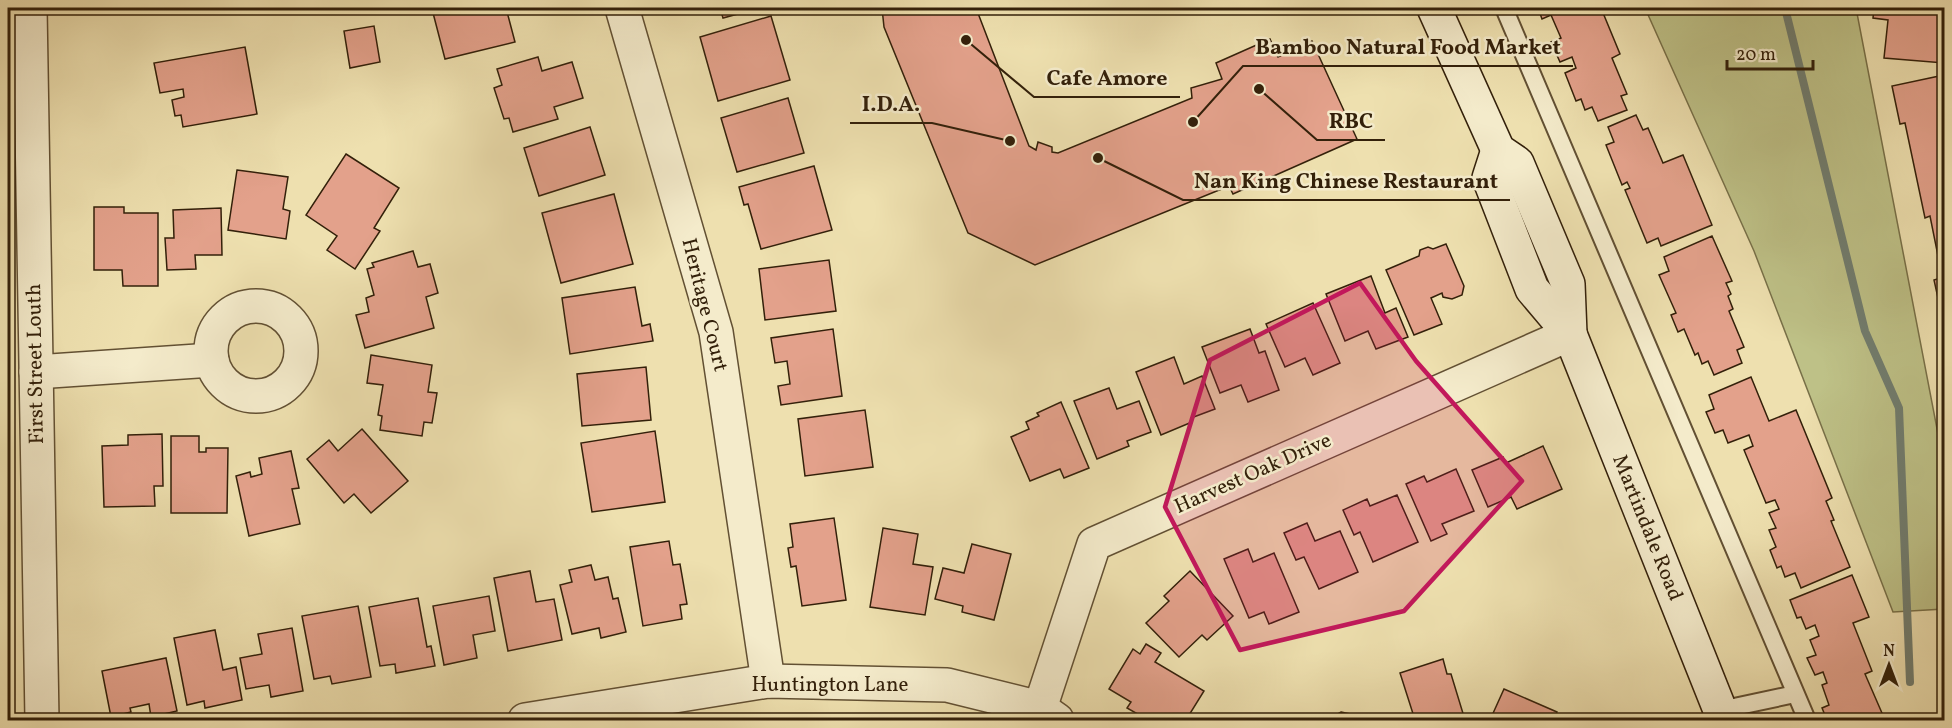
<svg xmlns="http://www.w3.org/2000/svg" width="1952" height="728" font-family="Vollkorn,serif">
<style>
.green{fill:#bec187;stroke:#787048;stroke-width:1.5}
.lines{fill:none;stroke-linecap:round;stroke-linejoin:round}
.stream{stroke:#717d6f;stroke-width:8}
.building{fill:#e3a18b;stroke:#33200a;stroke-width:1.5}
.service-casing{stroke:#625033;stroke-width:20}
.minor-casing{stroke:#625033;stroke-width:36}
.secondary-casing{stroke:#33200a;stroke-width:36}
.service{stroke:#f4ebcb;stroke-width:16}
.minor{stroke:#f4ebcb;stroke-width:33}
.secondary{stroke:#f4ebcb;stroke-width:33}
.marked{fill:#c2185b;fill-opacity:0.2;stroke:#c2185b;stroke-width:4.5;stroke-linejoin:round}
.labels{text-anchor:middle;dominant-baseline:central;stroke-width:5;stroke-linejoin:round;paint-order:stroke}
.street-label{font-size:21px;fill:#33200a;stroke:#f4ebcb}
.leader{fill:none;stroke:#33200a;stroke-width:2}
.callout-dot{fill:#33200a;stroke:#f4ebcb;stroke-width:2}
.callout-label{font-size:22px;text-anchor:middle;font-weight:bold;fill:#33200a;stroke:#f4ebcb;stroke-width:5;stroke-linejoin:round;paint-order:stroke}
</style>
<rect width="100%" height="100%" fill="#eee0af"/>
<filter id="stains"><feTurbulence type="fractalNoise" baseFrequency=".00333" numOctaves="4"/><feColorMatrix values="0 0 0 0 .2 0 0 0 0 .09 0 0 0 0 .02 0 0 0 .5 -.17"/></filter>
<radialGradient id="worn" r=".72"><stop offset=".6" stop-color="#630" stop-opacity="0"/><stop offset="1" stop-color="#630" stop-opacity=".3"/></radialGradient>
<!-- green -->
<polygon class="green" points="1645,8 1856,8 1944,465 1944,609 1893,612 1754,251"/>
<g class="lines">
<!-- stream -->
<polyline class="stream" points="1785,8 1865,331 1899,408 1910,682"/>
</g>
<!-- building -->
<g class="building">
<polygon points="438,8 506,8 515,42 445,59 432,9"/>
<polygon points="720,8 760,8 723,18"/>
<polygon points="882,8 976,8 1029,146 1036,150 1038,142 1052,147 1052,152 1058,153 1192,98 1191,88 1222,79 1216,63 1270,39 1278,57 1312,41 1357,139 1233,194 1229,186 1035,265 968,233 884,27"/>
<polygon points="1538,8 1601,8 1620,54 1612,58 1627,94 1621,96 1627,110 1598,121 1592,107 1585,110 1581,99 1576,101 1565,73 1576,68 1572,57 1560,62 1551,42 1561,38 1551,15 1542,19"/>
<polygon points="1874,8 1944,8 1944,63 1884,58 1888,20 1873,18"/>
<polygon points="771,16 790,80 718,101 700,37"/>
<polygon points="374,26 380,62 350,68 344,31"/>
<polygon points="245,47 257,114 183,127 181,115 175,116 172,100 184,97 183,89 160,93 154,63"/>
<polygon points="538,57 542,71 572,62 583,98 554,107 558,119 513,132 509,118 504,119 494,88 502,85 497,69"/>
<polygon points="1944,75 1944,265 1940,266 1930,216 1925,218 1905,123 1900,124 1892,86"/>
<polygon points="788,98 804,153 737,172 721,118"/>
<polygon points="1636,115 1643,130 1648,128 1663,163 1683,155 1712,225 1661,246 1658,238 1647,243 1625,190 1630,188 1627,182 1622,185 1606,145 1614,142 1608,127"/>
<polygon points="590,127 605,175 539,196 524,148"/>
<polygon points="346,154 399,188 374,228 380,231 355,269 327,250 337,236 306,215"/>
<polygon points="814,166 832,230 761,249 748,204 744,205 739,187"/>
<polygon points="237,170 288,177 283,209 290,211 286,239 228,230"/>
<polygon points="614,194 633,264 561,283 542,213"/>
<polygon points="94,207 124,207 124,213 158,213 158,286 123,286 122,270 94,270"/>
<polygon points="221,208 222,255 195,255 196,269 167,270 165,238 174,238 173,210"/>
<polygon points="1712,236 1732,281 1726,283 1731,294 1728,296 1733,309 1729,311 1744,347 1737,350 1742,363 1714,375 1708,361 1702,364 1698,353 1695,355 1684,329 1678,332 1671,315 1676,313 1659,275 1669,271 1664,257"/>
<polygon points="1446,244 1464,286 1462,295 1452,299 1443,297 1442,293 1431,298 1442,324 1414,335 1386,270 1419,256 1420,250 1428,247 1433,249"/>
<polygon points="413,251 418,267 430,264 438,293 426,297 434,328 365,348 356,315 369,312 366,298 374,295 367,269 374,267 372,263"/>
<polygon points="829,260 836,311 765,320 759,269"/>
<polygon points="1371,276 1385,313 1396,308 1408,337 1376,349 1368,331 1345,341 1326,294"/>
<polygon points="1944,277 1944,306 1940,307 1934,280"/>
<polygon points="635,287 642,326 650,324 653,341 570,354 562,298"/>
<polygon points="1313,303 1340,363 1313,375 1305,358 1285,367 1266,324"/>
<polygon points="833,329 842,396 781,405 778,386 790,384 787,361 775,363 771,338"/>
<polygon points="1250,329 1259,353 1265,351 1279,390 1248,402 1241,385 1220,393 1202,347"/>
<polygon points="371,355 432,365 428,392 437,393 432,423 424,422 422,436 380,430 382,416 378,415 383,385 367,383"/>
<polygon points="1174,357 1184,384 1202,376 1215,409 1191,418 1192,422 1161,435 1136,372"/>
<polygon points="646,367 651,420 582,426 577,374"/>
<polygon points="1751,377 1769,421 1796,410 1832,498 1826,501 1834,520 1831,521 1850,567 1801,588 1795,573 1785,577 1781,566 1777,568 1770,550 1776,547 1769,530 1776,528 1769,513 1779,509 1775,500 1766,503 1744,450 1753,446 1749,435 1728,443 1723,430 1715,433 1706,412 1714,409 1709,395"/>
<polygon points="1109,388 1117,409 1139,401 1151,432 1127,441 1129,446 1097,459 1074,401"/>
<polygon points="1061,402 1089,468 1064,478 1060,469 1030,481 1011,437 1029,429 1026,422 1039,416 1037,413"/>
<polygon points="865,410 873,467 805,476 798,419"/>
<polygon points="362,429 408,481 371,513 354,494 344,503 307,459 329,440 338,451"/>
<polygon points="655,431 665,502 592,512 581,443"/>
<polygon points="162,434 163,486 154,486 155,506 104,507 102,446 128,445 128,435"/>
<polygon points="171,436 199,436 199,452 206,452 206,448 228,448 227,513 171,513"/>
<polygon points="1543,446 1562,489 1517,509 1511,497 1488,507 1472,470 1503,457 1506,463"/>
<polygon points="291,451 299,488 292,489 300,524 249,536 236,476 250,472 251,477 262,474 259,458"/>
<polygon points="1456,469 1474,511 1442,524 1447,534 1431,541 1406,484 1424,476 1427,482"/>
<polygon points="1397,495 1418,542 1373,562 1360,532 1354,535 1343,510 1367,499 1370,506"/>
<polygon points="834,518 846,600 802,606 796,566 791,567 788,548 793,547 790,524"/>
<polygon points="1307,523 1315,541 1340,531 1358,572 1319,589 1304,557 1296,560 1284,533"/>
<polygon points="883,528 918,534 913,564 933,567 925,615 870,607"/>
<polygon points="669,541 673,565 680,564 687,604 680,605 682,619 643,626 630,547"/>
<polygon points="972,544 1011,554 994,620 962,612 963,606 935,599 943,568 964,573"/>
<polygon points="1248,549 1253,562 1274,553 1299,612 1269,624 1264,612 1249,618 1224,559"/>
<polygon points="591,565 595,580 608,577 613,599 618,598 626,632 601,638 599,628 572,634 560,585 572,582 569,570"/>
<polygon points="530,571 536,602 554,599 562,640 508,651 494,578"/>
<polygon points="1190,571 1233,616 1207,640 1202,635 1179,657 1146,623 1169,601 1164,596"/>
<polygon points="1852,575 1869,617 1853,623 1872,671 1865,674 1885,720 1827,720 1822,708 1829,705 1822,685 1827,683 1823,672 1815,675 1807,658 1816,655 1810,640 1819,636 1815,625 1806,629 1801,617 1797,618 1790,600"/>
<polygon points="489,596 495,631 473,635 477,658 444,665 433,606"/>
<polygon points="418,598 427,647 431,646 435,666 396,673 395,664 380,666 369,607"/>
<polygon points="358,606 371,677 332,684 330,676 314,679 302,616"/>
<polygon points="292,628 303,691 271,697 269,685 246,689 240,658 262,654 258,634"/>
<polygon points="215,630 223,670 236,667 242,700 205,708 204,701 187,705 174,638"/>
<polygon points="1146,644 1161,653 1155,662 1204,691 1186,720 1148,720 1127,708 1131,702 1109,689 1133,649 1140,654"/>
<polygon points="166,658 177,711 151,717 149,704 130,708 131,712 111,717 102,671"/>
<polygon points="1443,659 1447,674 1451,674 1465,720 1415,720 1400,673"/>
<polygon points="1504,689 1557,712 1554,720 1490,720"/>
<polygon points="1341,712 1350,714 1353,720 1333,720 1332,717"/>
</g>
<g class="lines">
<!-- service casing -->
<g class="service-casing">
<g id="service">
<polyline points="1504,8 1807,720"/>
<polyline points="1720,710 1795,694"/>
</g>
</g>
<!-- minor casing -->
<g class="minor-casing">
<g id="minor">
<polyline points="30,8 42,720"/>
<polyline points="622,8 716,332 768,681"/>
<circle cx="256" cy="351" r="45"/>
<polyline points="36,372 212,360"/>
<polyline points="1040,708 1094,544 1570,334"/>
<polyline points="525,720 768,681 947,685 1040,708 1057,720"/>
</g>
</g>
<!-- secondary casing -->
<g class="secondary-casing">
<g id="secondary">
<polyline points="1434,8 1498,150 1517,163 1568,284 1570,334"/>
<polyline points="1498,150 1489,178 1532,289 1570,334 1724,720"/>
</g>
</g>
<!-- service -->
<use href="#service" class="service"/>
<!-- minor -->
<use href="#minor" class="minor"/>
<!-- secondary -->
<use href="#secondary" class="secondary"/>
</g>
<!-- marked area -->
<path class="marked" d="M1360,283L1416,361L1522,481L1404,611L1240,650L1165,507L1210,360Z"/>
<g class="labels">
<!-- street labels -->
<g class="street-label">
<text transform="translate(704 305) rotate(76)">Heritage Court</text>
<text transform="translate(36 364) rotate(-91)">First Street Louth</text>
<text transform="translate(1253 474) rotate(-24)">Harvest Oak Drive</text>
<text transform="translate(1647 528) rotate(68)">Martindale Road</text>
<text x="830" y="685">Huntington Lane</text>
</g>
</g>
<!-- callouts -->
<path class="leader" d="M1193 122L1243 66H1573M966 40L1034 97H1180M1010 141L932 123H850M1259 89L1317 140H1385M1098 158L1183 200H1510"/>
<g class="callout-dot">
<circle cx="1193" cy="122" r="6"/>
<circle cx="966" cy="40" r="6"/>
<circle cx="1010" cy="141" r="6"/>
<circle cx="1259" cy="89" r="6"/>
<circle cx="1098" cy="158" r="6"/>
</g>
<g class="callout-label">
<text x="1408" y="54">Bamboo Natural Food Market</text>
<text x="1107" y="85">Cafe Amore</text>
<text x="891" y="111">I.D.A.</text>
<text x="1351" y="128">RBC</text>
<text x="1346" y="188">Nan King Chinese Restaurant</text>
</g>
<!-- margin -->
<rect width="1952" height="728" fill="none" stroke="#eee0af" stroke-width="30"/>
<rect x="9" y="9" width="1934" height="710" fill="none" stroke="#33200a" stroke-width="3"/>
<rect x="15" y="15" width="1922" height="698" fill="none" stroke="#33200a" stroke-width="1.5"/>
<!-- north arrow -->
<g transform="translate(1889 665)" stroke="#f4ebcb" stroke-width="4.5" paint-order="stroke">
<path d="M0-4.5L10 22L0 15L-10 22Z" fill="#33200a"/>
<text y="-9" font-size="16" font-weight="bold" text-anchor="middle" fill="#33200a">N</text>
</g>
<!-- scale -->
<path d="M1727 60v9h86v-9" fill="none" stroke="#33200a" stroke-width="3"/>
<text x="1736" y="60" font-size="18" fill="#33200a" stroke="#f4ebcb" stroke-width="4.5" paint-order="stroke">20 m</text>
<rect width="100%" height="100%" filter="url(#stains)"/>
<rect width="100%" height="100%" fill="url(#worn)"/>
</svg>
